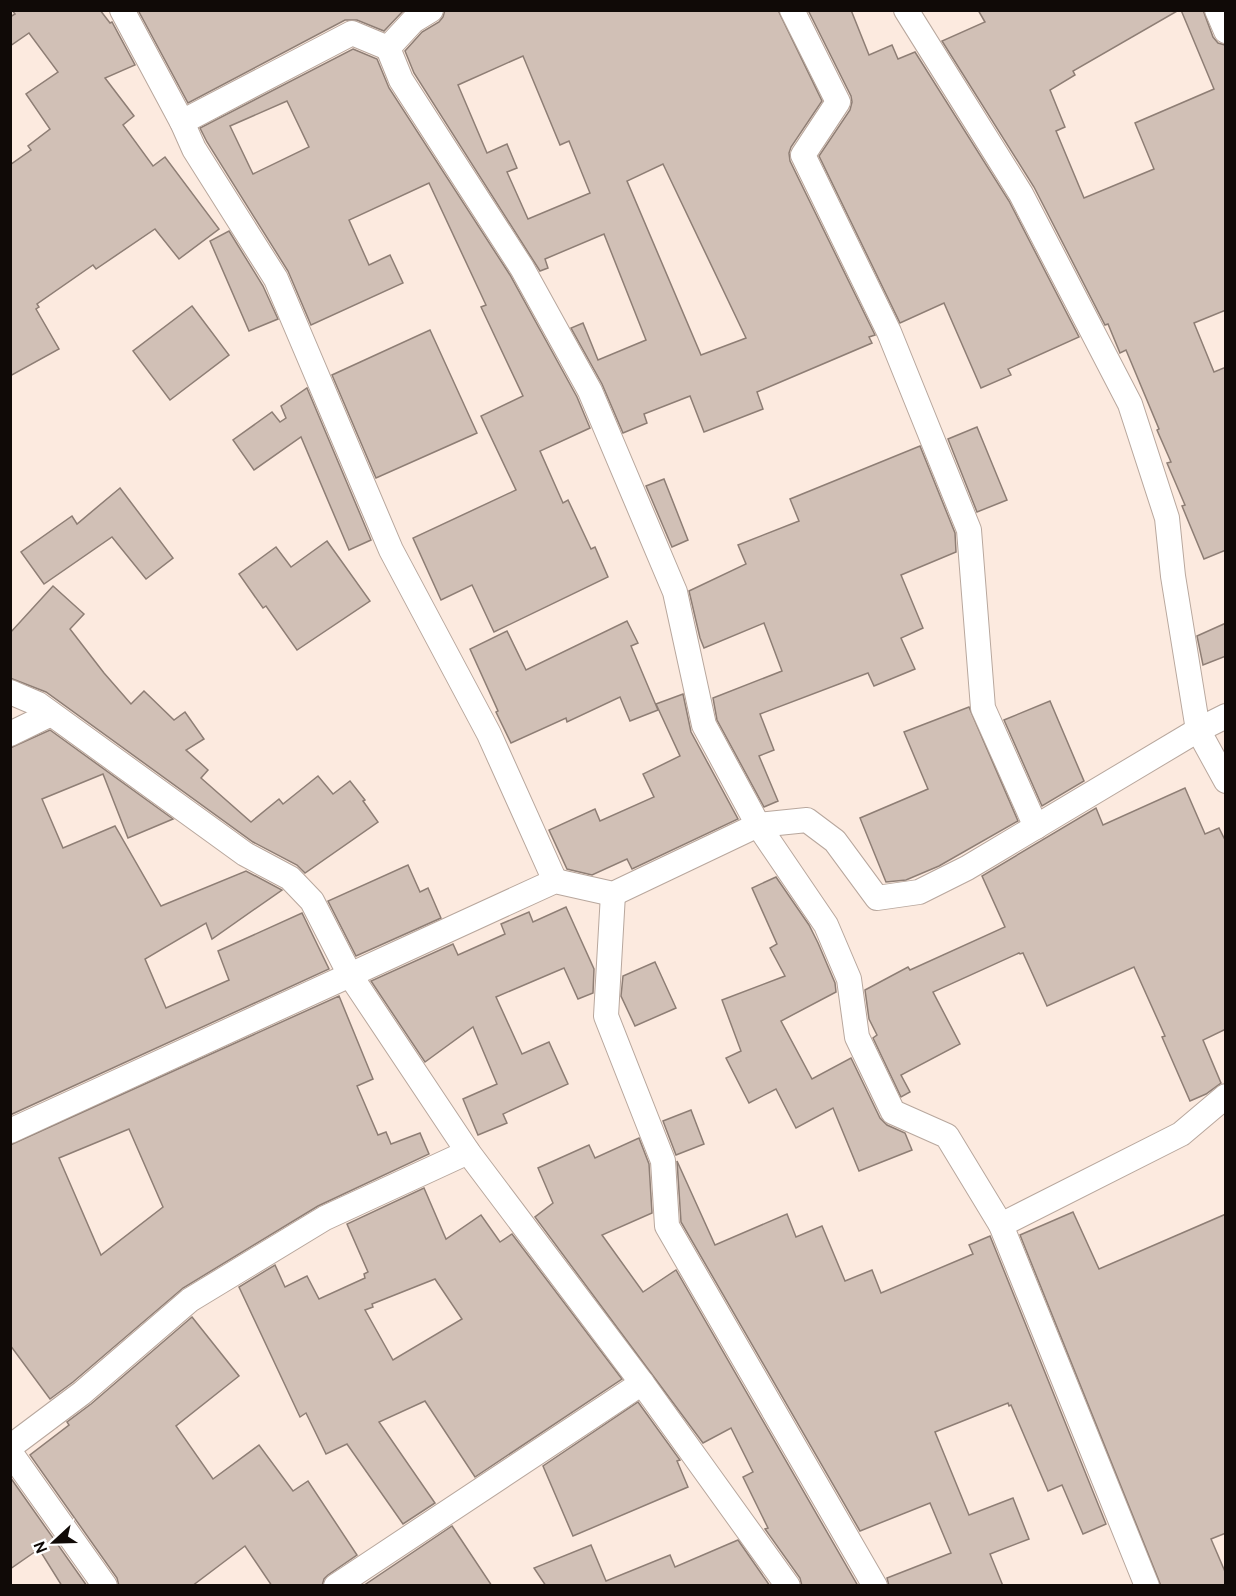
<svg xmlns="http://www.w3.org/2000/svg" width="1236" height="1596" font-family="Cabin,sans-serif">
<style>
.building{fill:#d1c0b6;stroke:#8e7e75;stroke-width:1.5;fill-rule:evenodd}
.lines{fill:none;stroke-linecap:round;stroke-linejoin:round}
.minor-casing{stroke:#b8a79d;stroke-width:26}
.minor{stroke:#fff;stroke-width:24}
</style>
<rect width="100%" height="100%" fill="#fceadf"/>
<!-- building -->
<g class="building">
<polygon points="12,10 100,10 110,23 112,22 135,65 105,78 134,116 123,125 153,166 165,157 219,229 179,259 155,229 96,269 93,265 37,304 39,307 36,309 59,349 10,376 10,165 31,150 28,146 50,129 26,94 58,72 29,33 10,46 10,17 15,14"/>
<polygon points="138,10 404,10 384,31 357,20 345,20 188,103"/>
<path d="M445,10H778L822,101L791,147L789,153L790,161L875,335L869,337L872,343L757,392L763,409L704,432L690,396L644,414L647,423L623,433L602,384L571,328L583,323L598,360L646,340L604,234L545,259L548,268L540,271L414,73L405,51L422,32L439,22L443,17ZM523,56L560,145L569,141L590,193L528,219L507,172L517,168L507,144L487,153L458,85ZM663,164L746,338L701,355L627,181Z"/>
<polygon points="808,10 851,10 869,55 892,45 898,59 915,52 1009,201 1079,337 1008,369 1011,375 981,388 944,303 900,323 819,156 850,110 852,102 851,96"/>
<polygon points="978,10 1179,10 1073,71 1075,75 1050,90 1065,127 1056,131 1084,198 1154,169 1135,123 1214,89 1181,10 1203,10 1213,37 1218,43 1225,45 1226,310 1194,323 1214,372 1226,367 1226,550 1204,559 1182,506 1185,505 1167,463 1171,462 1157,430 1159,429 1126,350 1120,353 1108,324 1105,325 1034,187 942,41 985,22"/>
<path d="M353,49L377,59L389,88L510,275L577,397L590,428L540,451L563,503L568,500L591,549L595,547L608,577L494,632L472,585L441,600L413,538L516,490L481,416L523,396L481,307L486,305L429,183L349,220L369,265L390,255L403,283L311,325L288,271L207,142L200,128ZM287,101L309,147L253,174L230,126Z"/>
<polygon points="229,231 263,286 278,319 249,331 210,241"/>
<polygon points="192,306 229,355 170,400 133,351"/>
<polygon points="430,330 477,433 376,478 332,375"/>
<polygon points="307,388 371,540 349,550 301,437 254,470 233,440 272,412 280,422 286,418 281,406"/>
<polygon points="977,427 1007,500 977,512 948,439"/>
<polygon points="920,446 955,533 956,552 901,575 923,628 901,638 915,669 874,686 868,673 760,714 774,750 759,756 778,801 764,807 717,720 713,698 782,671 764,623 704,648 700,638 689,591 746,564 738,545 799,521 790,499"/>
<polygon points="664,479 688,540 672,547 646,486"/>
<polygon points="120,488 173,558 146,579 112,537 44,584 21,552 72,516 77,524"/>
<polygon points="327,541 370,601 297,650 266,606 263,608 239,574 276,547 291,567"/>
<polygon points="53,586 84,614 70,629 104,673 131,704 144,691 174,720 185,712 204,739 186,750 208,770 201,778 251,822 279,799 283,804 318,776 333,794 350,781 365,800 363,801 378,822 305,873 297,865 253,842 46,692 10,678 10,633"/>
<polygon points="627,621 638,643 631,646 658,710 630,721 620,697 567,722 566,718 511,743 496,712 498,711 470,649 507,631 526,670"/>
<polygon points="1226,623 1226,656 1203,665 1197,636"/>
<polygon points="683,694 691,732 738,819 632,869 627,859 592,875 567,869 549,830 595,809 600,821 654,797 643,774 680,756 656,704"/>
<polygon points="1050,701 1084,781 1042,806 1004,720"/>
<polygon points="969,707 1018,821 939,866 906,880 886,882 860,818 928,789 904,732"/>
<polygon points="50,730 173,819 128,838 103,774 42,799 63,848 115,826 161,906 246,871 282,890 212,939 206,923 145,959 166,1008 229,980 218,951 302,913 329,969 10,1115 10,748"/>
<polygon points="1185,788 1205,834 1219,828 1226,842 1226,1029 1203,1040 1221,1083 1206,1094 1190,1101 1162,1037 1165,1036 1134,967 1047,1006 1023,953 1020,954 1019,953 933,992 960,1044 901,1075 910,1092 901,1097 873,1038 877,1035 869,1019 865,990 908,967 910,970 1005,927 982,876 1096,808 1103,825"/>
<polygon points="408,865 420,892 428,888 441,918 356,956 328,901"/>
<polygon points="776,877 809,925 818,943 835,983 836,992 781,1021 812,1079 851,1058 880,1118 887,1125 905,1133 912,1150 859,1171 833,1108 796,1128 776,1089 749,1103 726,1058 741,1051 722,1000 785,976 770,948 777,944 752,888"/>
<polygon points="566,907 594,969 593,993 578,999 564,968 496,997 522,1054 549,1042 568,1084 503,1114 507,1123 478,1135 463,1099 497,1084 473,1027 425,1062 371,981 453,944 458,955 505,934 501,924 529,912 533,922"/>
<polygon points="655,962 676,1008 635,1026 621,996 623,976"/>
<path d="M339,996L373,1079L357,1086L378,1135L386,1132L391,1144L420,1133L429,1154L318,1206L183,1288L73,1382L50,1399L10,1345V1145ZM129,1129L163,1207L101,1255L59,1158Z"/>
<polygon points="691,1110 704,1144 676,1155 663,1121"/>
<polygon points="639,1138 649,1164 652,1213 602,1235 643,1292 676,1270 858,1586 802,1586 800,1578 765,1529 768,1528 743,1477 753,1472 731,1428 703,1443 535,1217 553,1203 538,1168 589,1145 595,1158"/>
<polygon points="677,1161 715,1245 787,1214 796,1237 822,1226 845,1281 872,1270 881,1293 973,1254 969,1245 990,1236 1106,1524 1083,1534 1062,1485 1048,1491 1011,1405 1009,1406 1008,1403 935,1432 969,1515 1013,1498 1029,1539 990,1554 1003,1586 889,1586 887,1578 951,1553 930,1503 860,1531 681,1222"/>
<path d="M424,1188L446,1239L481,1215L500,1242L512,1234L622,1379L475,1477L425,1401L379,1422L435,1503L403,1524L347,1444L326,1454L306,1413L300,1417L239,1287L275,1265L285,1287L307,1276L319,1299L365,1278L364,1274L368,1272L347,1224ZM435,1279L462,1319L393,1360L365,1310L373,1307L372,1304Z"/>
<polygon points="1073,1212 1099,1269 1226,1214 1226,1533 1211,1539 1226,1574 1226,1586 1161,1586 1020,1235"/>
<polygon points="192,1317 239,1376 176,1426 213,1479 259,1445 293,1491 308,1481 357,1555 328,1575 324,1579 322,1586 272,1586 245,1546 192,1586 119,1586 117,1578 30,1455 69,1425 67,1422 91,1404"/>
<polygon points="638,1402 680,1460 677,1461 688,1487 573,1536 543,1466"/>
<polygon points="10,1477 87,1586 62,1586 39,1549 10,1569"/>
<polygon points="452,1526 492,1586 363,1586"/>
<polygon points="738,1540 770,1586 546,1586 534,1568 591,1545 606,1581 670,1555 675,1567"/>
</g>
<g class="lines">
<!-- minor casing -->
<g class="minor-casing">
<g id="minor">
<polyline points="122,10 182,122 194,149 276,279 391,550 489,734 555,881"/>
<polyline points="431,10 413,21 388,48 401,80 522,268 590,391 675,592 704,725 758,825 826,925 849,979 857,1037 893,1112 947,1136 1001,1225 1147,1586"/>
<polyline points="792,10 838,102 803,155 889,332 969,530 983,708 1036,827"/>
<polyline points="906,10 1021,194 1130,404 1167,518 1173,576 1198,730 1226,781"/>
<polyline points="1217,10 1226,31"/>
<polyline points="182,122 352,33 388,48"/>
<polyline points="10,692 38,704 245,854 290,878 312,901 350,975 468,1152 642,1383 788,1586"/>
<polyline points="10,734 51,714"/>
<polyline points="613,894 606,1016 663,1161 667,1226 875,1586"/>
<polyline points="10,1131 555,881 613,894 758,825 807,820 835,841 877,898 919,892 967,868 1198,730 1226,716"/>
<polyline points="1001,1225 1181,1134 1226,1096"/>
<polyline points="10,1447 82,1393 190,1300 325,1218 468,1152"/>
<polyline points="10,1452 105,1586"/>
<polyline points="336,1586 642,1383"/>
</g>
</g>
<!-- minor -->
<use href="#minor" class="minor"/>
</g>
<!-- border -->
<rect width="1236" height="1596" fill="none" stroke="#100a07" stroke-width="24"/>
<!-- north arrow -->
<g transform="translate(54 1542) rotate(248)" stroke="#ffffff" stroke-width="4.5" paint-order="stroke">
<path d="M0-4.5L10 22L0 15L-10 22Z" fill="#100a07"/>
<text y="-9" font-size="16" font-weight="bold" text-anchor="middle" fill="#100a07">N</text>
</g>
</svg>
